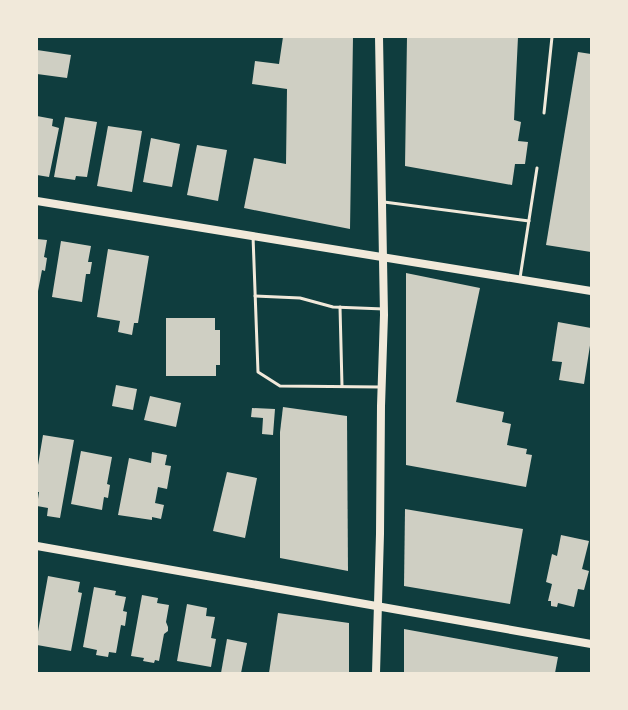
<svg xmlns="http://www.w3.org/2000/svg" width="628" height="710" font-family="'Asap Condensed',sans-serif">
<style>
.building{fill:#cfcfc3}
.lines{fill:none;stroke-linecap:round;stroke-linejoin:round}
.service{stroke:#f1e9da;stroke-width:3}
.secondary{stroke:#f1e9da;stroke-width:8}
</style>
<rect width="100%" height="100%" fill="#0f3d3e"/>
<!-- building -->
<g class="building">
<polygon points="283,37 353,37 350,229 244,208 254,158 286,164 287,89 252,84 255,61 279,64"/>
<polygon points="407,37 518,37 514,120 521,122 518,141 528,142 525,164 515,164 512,185 405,166"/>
<polygon points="37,50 71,55 67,78 37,74"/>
<polygon points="578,52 591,54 591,252 546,245"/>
<polygon points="37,116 53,119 52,126 59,128 49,177 37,175"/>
<polygon points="65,117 97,122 87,177 76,176 75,180 54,177"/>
<polygon points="108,126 142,131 132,192 97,186"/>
<polygon points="151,138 180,144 172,187 143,182"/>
<polygon points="197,145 227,150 218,201 187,195"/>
<polygon points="37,239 47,240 44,257 47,258 45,271 42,270 38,291"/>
<polygon points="61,241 91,246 88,262 92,262 90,274 86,274 82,302 52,297"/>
<polygon points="108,249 149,256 138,323 134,323 132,335 118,332 120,321 97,317"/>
<polygon points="406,273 480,288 456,402 504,412 502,422 511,424 507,445 527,449 526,454 532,455 526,487 406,465"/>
<polygon points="166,318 215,318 215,330 220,330 220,365 216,365 216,376 166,376"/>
<polygon points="558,322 591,328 591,339 584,384 559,380 562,362 552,361"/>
<polygon points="116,385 137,389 133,410 112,406"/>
<polygon points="150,396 181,403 176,427 144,420"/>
<polygon points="283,407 347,416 348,571 280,558 280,432"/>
<polygon points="252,408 275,409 273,435 262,434 263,418 251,417"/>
<polygon points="43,435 74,440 60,518 47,516 48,508 37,506 39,492 37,492 37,471"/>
<polygon points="81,451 112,457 107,484 110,485 108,498 104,497 102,510 71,504"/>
<polygon points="152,452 167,455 165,465 171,466 167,489 158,487 155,503 164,505 161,519 152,517 152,520 118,515 129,458 151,463"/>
<polygon points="227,472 257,478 245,538 213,531"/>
<polygon points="405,509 523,529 510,604 404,586"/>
<polygon points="561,535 589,541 582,569 589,571 584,590 578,589 574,607 558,603 557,607 551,606 551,601 548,601 552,584 546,582 552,554 557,556"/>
<polygon points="48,576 80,582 78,592 82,593 71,651 37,645 37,637"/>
<polygon points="94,587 116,591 115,595 126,597 123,611 127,612 125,626 121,625 116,653 109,652 108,657 96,655 97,650 83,647"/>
<polygon points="142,595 158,598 157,603 169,605 166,622 168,627 168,631 164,634 159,661 155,660 154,663 143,661 144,658 131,656"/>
<polygon points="187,604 207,608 206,616 215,617 211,638 216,639 211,667 177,661"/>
<polygon points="278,613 349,623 349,673 269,673"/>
<polygon points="404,629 558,657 555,673 404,673"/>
<polygon points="227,639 247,643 241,673 221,673"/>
</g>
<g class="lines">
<!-- service -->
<g class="service">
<polyline points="544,113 552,37"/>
<polyline points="384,202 529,221"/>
<polyline points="253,236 258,372 280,386 380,387"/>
<polyline points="520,278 537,168"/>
<polyline points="255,296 300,298 333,307 384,309"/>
<polyline points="340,307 342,386"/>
</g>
<!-- secondary -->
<g class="secondary">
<polyline points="37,201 591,291"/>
<polyline points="37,546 591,644"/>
<polyline points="376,673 380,534 381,406 384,315 379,37"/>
</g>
</g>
<!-- border -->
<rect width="628" height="710" fill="none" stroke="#f1e9da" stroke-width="76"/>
</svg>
